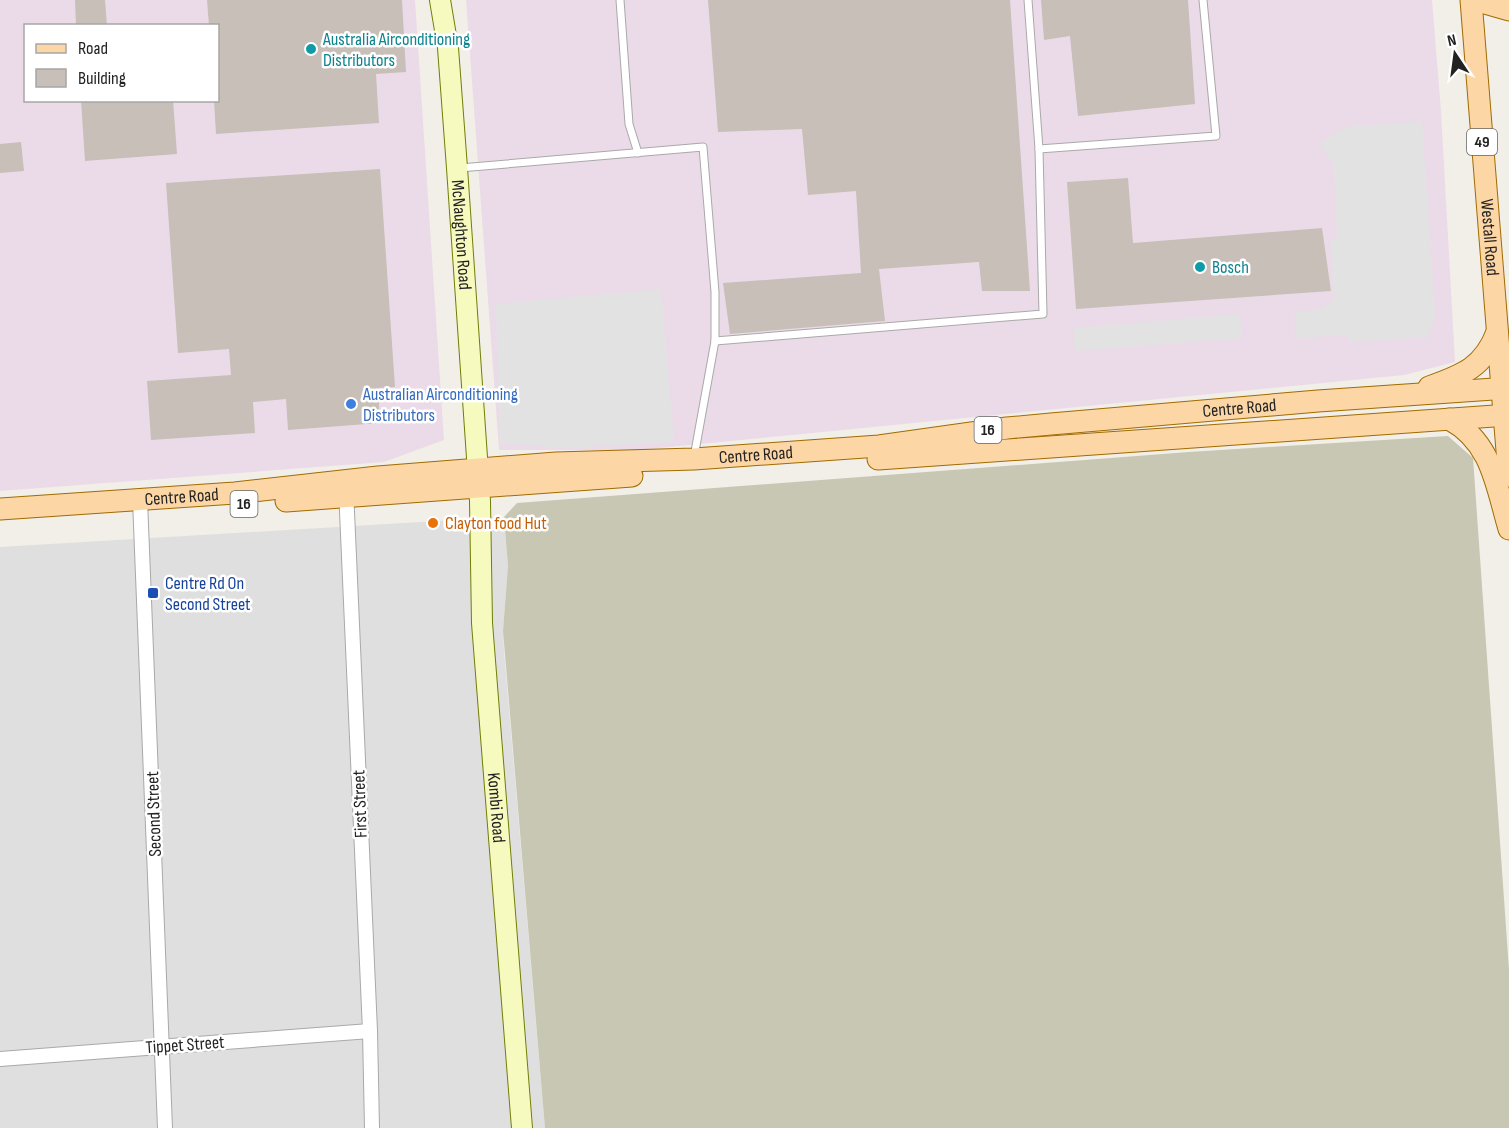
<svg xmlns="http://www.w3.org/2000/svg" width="1509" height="1128" font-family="'Sofia Sans Condensed',sans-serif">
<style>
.residential{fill:#e0dfdf}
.industrial{fill:#ebdbe8;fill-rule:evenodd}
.construction{fill:#c7c7b4}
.parking{fill:#e2e2e2}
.building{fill:#c7bfb8}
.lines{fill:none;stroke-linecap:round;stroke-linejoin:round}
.service-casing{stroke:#a9a9a9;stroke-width:9}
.minor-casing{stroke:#a9a9a9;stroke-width:16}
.secondary-casing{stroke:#707d05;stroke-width:22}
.primary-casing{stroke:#a06b00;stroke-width:23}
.service{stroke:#fff;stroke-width:7}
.minor{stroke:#fff;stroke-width:14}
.secondary{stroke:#f7fabf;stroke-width:20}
.primary{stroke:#fcd6a4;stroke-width:21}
.culture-dot{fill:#0f9aa8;stroke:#fff;stroke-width:2}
.shop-dot{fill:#3f7fe0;stroke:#fff;stroke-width:2}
.food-dot{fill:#e8710a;stroke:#fff;stroke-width:2}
.transit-dot{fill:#1a4fb4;stroke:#fff;stroke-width:2}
.labels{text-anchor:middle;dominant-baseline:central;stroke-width:5;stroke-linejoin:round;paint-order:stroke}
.shield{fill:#fff;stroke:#646464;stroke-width:1.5}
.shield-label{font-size:16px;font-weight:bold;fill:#222}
.culture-label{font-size:18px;fill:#0d838f;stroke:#fff;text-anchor:start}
.street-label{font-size:18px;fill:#222;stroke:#fff}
.shop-label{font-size:18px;fill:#366cbe;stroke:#fff;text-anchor:start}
.food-label{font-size:18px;fill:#c56008;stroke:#fff;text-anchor:start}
.transit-label{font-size:18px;fill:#164399;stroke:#fff;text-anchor:start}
</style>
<rect width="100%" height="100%" fill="#f2efe9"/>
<!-- residential -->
<polygon class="residential" points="504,517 508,566 503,631 504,651 545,1128 0,1128 0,547"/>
<!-- industrial -->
<g class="industrial">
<path d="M0,0H415L444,440L384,462L0,491ZM26,26H218V100H26Z"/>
<polygon points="466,0 1432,0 1441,111 1455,362 1404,375 639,450 499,450"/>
</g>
<!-- construction -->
<polygon class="construction" points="1448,436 1473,458 1509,970 1509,1128 545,1128 503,631 508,566 504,517 517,503 1189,452"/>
<!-- parking -->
<g class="parking">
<polygon points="1422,121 1435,313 1429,337 1349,342 1348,334 1295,339 1295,312 1321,309 1334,299 1330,241 1337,240 1334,165 1320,144 1345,127"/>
<polygon points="661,289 674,442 564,448 500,443 496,304"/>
<polygon points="1240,314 1242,338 1075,351 1073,328"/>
</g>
<!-- building -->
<g class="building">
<polygon points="75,0 105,0 107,26 76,26"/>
<polygon points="207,0 402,0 406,72 376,74 379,123 216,134 214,100 218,100 218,26 209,26"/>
<polygon points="708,0 1010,0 1030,291 982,291 979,262 879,269 885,321 730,334 723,283 861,273 856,191 808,195 802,129 718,132"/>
<polygon points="1041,0 1188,0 1195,104 1078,116 1070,36 1044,40"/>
<polygon points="81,100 173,100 177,154 85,161"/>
<polygon points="21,142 24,171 0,173 0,144"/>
<polygon points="380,169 395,387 378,388 380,423 288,430 286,399 253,402 255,433 151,440 147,381 231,375 229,349 178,353 166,183"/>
<polygon points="1128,178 1133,243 1322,228 1331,291 1076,309 1067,182"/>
</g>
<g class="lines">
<!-- service casing -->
<g class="service-casing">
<g id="service">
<polyline points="620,0 629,124 638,153"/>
<polyline points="1039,149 1216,136 1203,0"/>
<polyline points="460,168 703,147 715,292 715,341 694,457"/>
<polyline points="715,341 1043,314 1039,149 1028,0"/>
</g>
</g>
<!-- minor casing -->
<g class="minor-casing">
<g id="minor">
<polyline points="346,489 370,1031 372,1128"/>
<polyline points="140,500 165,1128"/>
<polyline points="0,1059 370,1031"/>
</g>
</g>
<!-- secondary casing -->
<g class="secondary-casing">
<g id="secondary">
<path id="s1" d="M440,0L448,48L457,168L480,501L482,623L522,1128"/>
</g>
</g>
<!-- primary casing -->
<g class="primary-casing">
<g id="primary">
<path id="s2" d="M1471,0L1509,476"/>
<polyline points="1474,0 1509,10"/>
<path d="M1429,387C1463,375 1484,367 1497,332"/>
<path d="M1449,419C1492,442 1496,485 1509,529"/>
<polyline points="878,459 1509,415"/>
<polyline points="286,501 632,476"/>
<path id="s3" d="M0,509L235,493L378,477L556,463L694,459L879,446L1007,428L1051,424L1318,401L1509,388"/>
</g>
</g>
<!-- service -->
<use href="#service" class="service"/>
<!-- minor -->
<use href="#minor" class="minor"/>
<!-- secondary -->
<use href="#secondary" class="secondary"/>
<!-- primary -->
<use href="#primary" class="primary"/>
</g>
<!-- markers -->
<g class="culture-dot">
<circle cx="311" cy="49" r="6"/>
<circle cx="1200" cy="267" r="6"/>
</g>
<circle class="shop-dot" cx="351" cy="404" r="6"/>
<circle class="food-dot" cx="433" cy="523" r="6"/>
<rect class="transit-dot" x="147" y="587" width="12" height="12" rx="3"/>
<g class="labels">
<!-- shield labels -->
<g class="shield">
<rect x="1467" y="129" width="30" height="26" rx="4.5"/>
<rect x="974.5" y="417" width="27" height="26" rx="4.5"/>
<rect x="230.5" y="491" width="27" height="26" rx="4.5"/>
</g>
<g class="shield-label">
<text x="1482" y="142">49</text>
<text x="988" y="430">16</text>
<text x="244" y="504">16</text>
</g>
<!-- culture labels -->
<g class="culture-label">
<text x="323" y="39">Australia Airconditioning<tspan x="323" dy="21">Distributors</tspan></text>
<text x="1212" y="267">Bosch</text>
</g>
<!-- street labels -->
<g class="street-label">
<text stroke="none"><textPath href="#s1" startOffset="236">McNaughton Road</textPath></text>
<text stroke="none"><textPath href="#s2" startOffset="238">Westall Road</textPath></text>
<text stroke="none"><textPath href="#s3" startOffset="1244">Centre Road</textPath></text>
<text stroke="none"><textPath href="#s3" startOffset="758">Centre Road</textPath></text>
<text stroke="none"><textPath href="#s3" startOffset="182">Centre Road</textPath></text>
<text transform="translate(360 804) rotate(-92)">First Street</text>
<text stroke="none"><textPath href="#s1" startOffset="810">Kombi Road</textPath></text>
<text transform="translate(154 814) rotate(-92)">Second Street</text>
<text transform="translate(185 1045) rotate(-4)">Tippet Street</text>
</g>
<!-- shop labels -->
<g class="shop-label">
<text x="363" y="394">Australian Airconditioning<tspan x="363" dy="21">Distributors</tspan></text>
</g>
<!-- food labels -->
<g class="food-label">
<text x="445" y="523">Clayton food Hut</text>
</g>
<!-- transit labels -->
<g class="transit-label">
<text x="165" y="583">Centre Rd On<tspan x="165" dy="21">Second Street</tspan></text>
</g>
</g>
<!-- legend -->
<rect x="24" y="24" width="195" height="78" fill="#ffffff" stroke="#a7a7a7" stroke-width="1.5"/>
<rect x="36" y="44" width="30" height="9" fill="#fcd6a4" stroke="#a7a7a7" stroke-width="1.5"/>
<text x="78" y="54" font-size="18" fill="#222222">Road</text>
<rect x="36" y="69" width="30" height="18" fill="#c7bfb8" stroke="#a7a7a7" stroke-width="1.5"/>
<text x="78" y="84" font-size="18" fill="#222222">Building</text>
<!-- north arrow -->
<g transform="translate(1455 54) rotate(347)" stroke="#ffffff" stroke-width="4.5" paint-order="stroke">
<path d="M0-4.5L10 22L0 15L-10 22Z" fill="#222222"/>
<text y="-9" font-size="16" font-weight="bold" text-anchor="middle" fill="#222222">N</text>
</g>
</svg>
